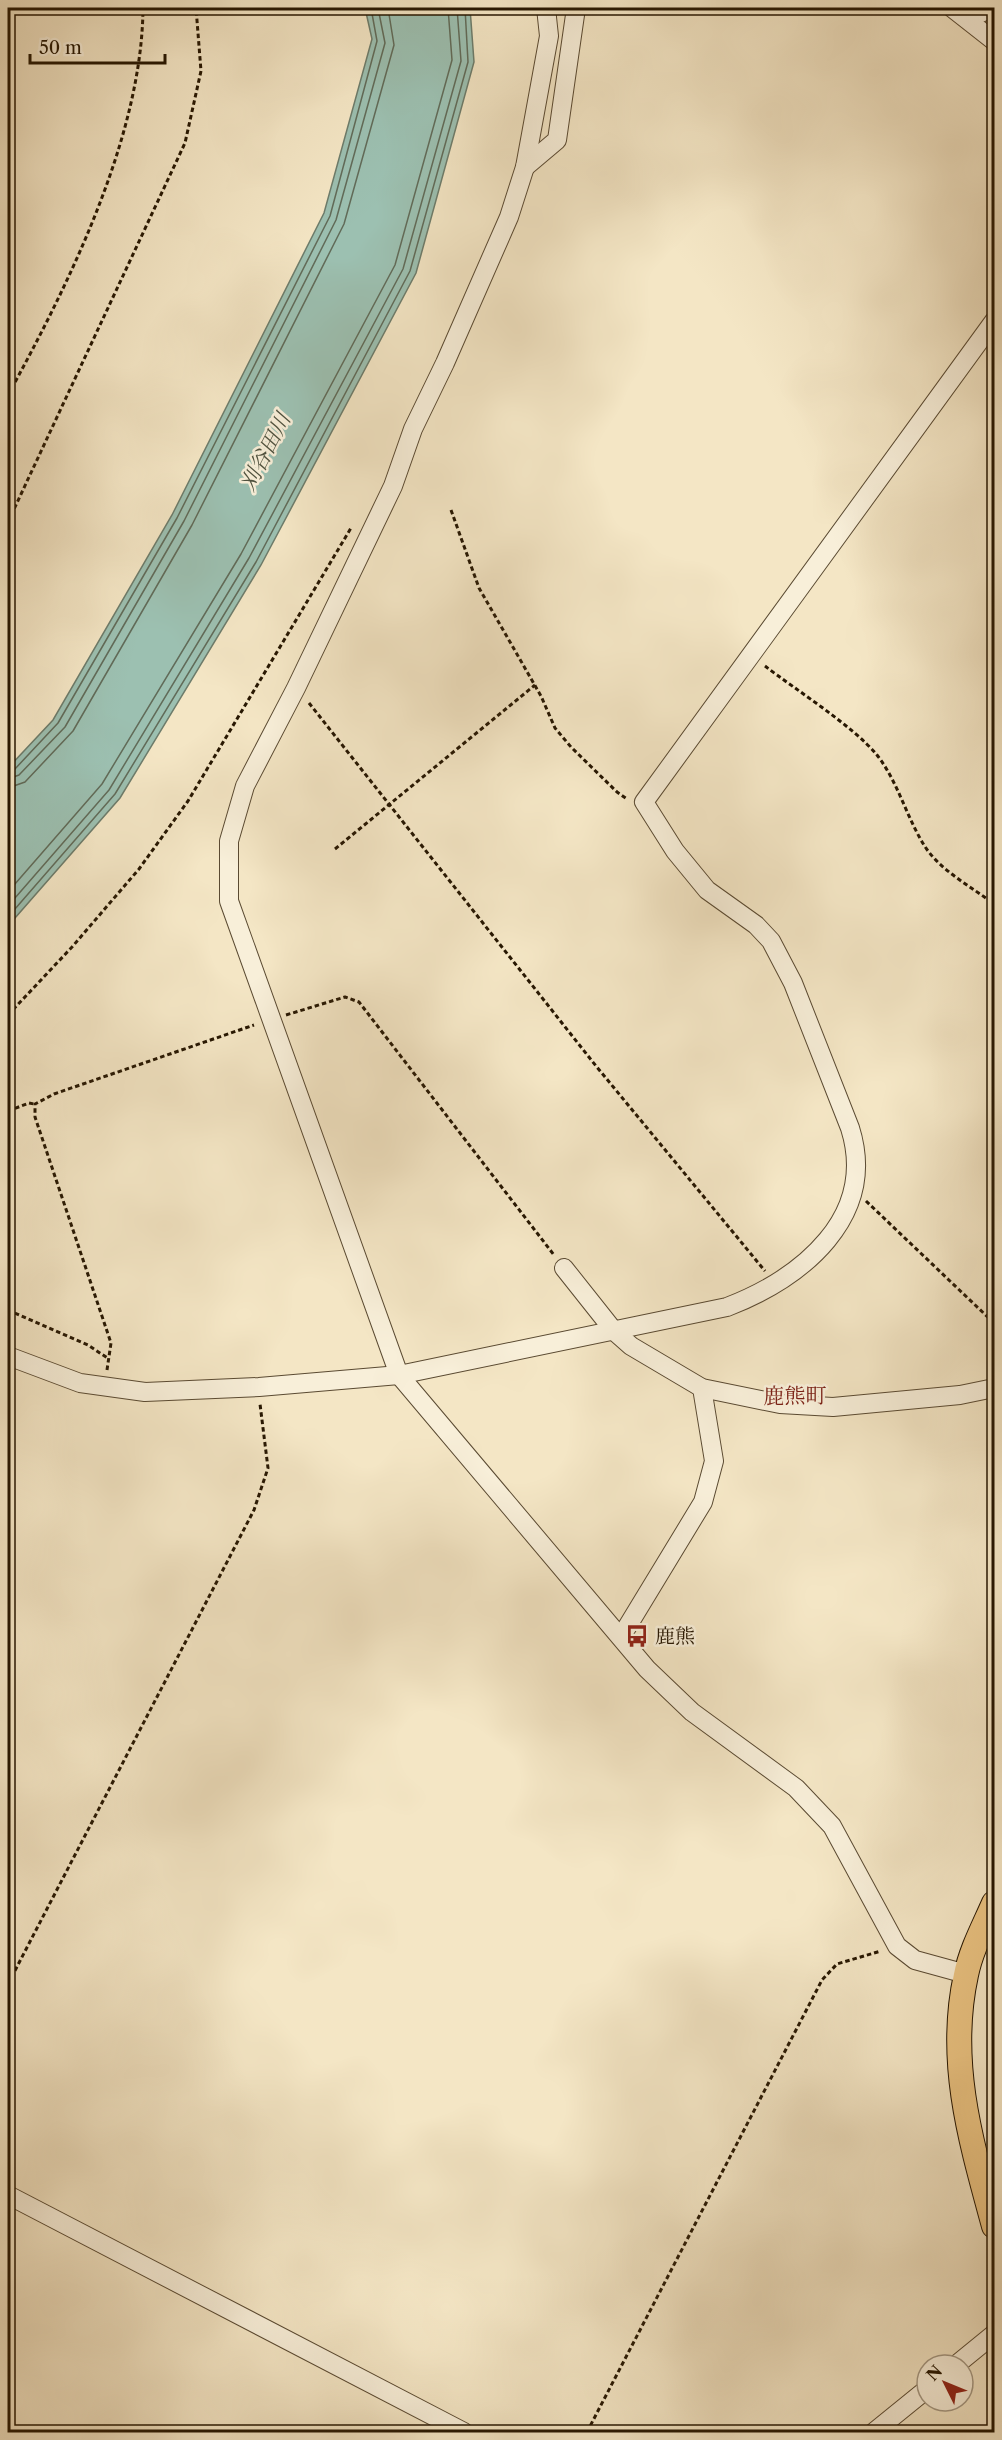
<svg xmlns="http://www.w3.org/2000/svg" width="1002" height="2440" font-family="'Libre Caslon Text','Noto Serif JP',serif">
<style>
.water{fill:#9cc0b1;stroke:#6d7c6b;stroke-width:1.5}
.lines{fill:none;stroke-linecap:round;stroke-linejoin:round}
.shore{stroke:#616b59;stroke-width:1.5}
.minor-casing{stroke:#5a4a32;stroke-width:20}
.major-casing{stroke:#261601;stroke-width:26}
.path{stroke:#261601;stroke-width:3;stroke-dasharray:4.5 3;stroke-linecap:butt}
.minor{stroke:#f8efd9;stroke-width:18}
.major{stroke:#eac382;stroke-width:24}
.labels{text-anchor:middle;dominant-baseline:central;stroke-width:5;stroke-linejoin:round;paint-order:stroke}
.poi-label{font-size:20px;fill:#261601;stroke:#f8efd9;text-anchor:start}
.water-label{font-size:21px;font-style:italic;fill:#4f523f;stroke:#f8efd9}
.neighbourhood-label{font-size:21px;fill:#7a1f14;stroke:#f8efd9}
</style>
<rect width="100%" height="100%" fill="#f4e6c5"/>
<filter id="stains"><feTurbulence type="fractalNoise" baseFrequency=".00333" numOctaves="4"/><feColorMatrix values="0 0 0 0 .2 0 0 0 0 .09 0 0 0 0 .02 0 0 0 .5 -.17"/></filter>
<radialGradient id="worn" r=".72"><stop offset=".6" stop-color="#630" stop-opacity="0"/><stop offset="1" stop-color="#630" stop-opacity=".3"/></radialGradient>
<!-- water -->
<polygon class="water" points="365,8 470,8 474,62 416,273 261,565 120,798 8,926 8,768 53,720 172,515 324,213 372,39"/>
<g class="lines">
<!-- shore -->
<g class="shore">
<polyline points="8,772 14,770 58,723 177,518 330,216 377,41 371,8"/>
<polyline points="8,779 19,775 65,727 184,521 336,220 385,43 378,8"/>
<polyline points="8,788 25,782 73,731 192,525 344,224 394,45 388,8"/>
<polyline points="8,892 102,784 241,554 395,265 452,60 448,8"/>
<polyline points="8,906 109,790 249,558 403,269 461,61 457,8"/>
<polyline points="8,917 115,794 256,562 410,271 468,62 465,8"/>
</g>
<!-- minor casing -->
<g class="minor-casing">
<g id="minor">
<polyline points="546,8 549,36 525,167 509,217 445,363 413,429 393,486 296,688 245,786 229,841 229,901 399,1375 647,1669 692,1712 796,1788 832,1826 897,1946 915,1960 966,1974"/>
<polyline points="952,8 994,41"/>
<polyline points="967,19 992,8"/>
<polyline points="525,167 557,140 576,8"/>
<polyline points="564,1268 614,1331 631,1346 702,1388 780,1404 833,1407 960,1395 994,1388"/>
<path d="M8,1356L80,1383L145,1392L259,1387L399,1375L727,1307C802,1278 878,1217 850,1128L793,983L771,941L756,925L707,890L675,851L644,802L994,321"/>
<polyline points="621,1637 703,1502 714,1461 702,1388"/>
<polyline points="8,2195 464,2432"/>
<polyline points="956,2365 994,2334"/>
<polyline points="874,2432 927,2389"/>
</g>
</g>
<!-- major casing -->
<g class="major-casing">
<path id="major" d="M994,1903C984,1926 971,1950 966,1975C947,2062 971,2142 994,2226"/>
</g>
<!-- path -->
<g class="path">
<path d="M8,395C69,284 142,136 143,8"/>
<polyline points="451,510 479,588 541,696 555,728 571,747 617,792 627,799"/>
<polyline points="8,522 185,143 201,71 196,8"/>
<path d="M765,666C796,690 853,726 877,755C898,782 906,816 924,845C939,870 972,887 994,904"/>
<polyline points="309,703 596,1066 765,1271"/>
<polyline points="335,849 535,685"/>
<polyline points="8,1015 72,947 139,869 188,801 351,528"/>
<polyline points="286,1015 345,997 359,1002 554,1255"/>
<polyline points="8,1111 29,1103 34,1104"/>
<polyline points="866,1201 994,1323"/>
<polyline points="8,1310 88,1345 109,1359"/>
<polyline points="107,1370 111,1343 35,1117 35,1104 54,1094 254,1025"/>
<polyline points="8,1984 254,1510 268,1468 260,1404"/>
<polyline points="587,2432 822,1980 837,1964 881,1951"/>
</g>
<!-- minor -->
<use href="#minor" class="minor"/>
<!-- major -->
<use href="#major" class="major"/>
</g>
<!-- icons -->
<defs>
<g id="bus-bare" transform="scale(1.8)"><path d="M-5-6H5V4H4V6H2V4H-2V6H-4V4H-5ZM-3.5-4V0h7V-4ZM-3.5 1.2v1.5H-2V1.2ZM2 1.2v1.5H3.5V1.2Z" fill="#8f2418" stroke="#f8efd9" stroke-width="2.5" paint-order="stroke"/></g>
</defs>
<g fill-rule="evenodd">
<use href="#bus-bare" x="637" y="1636"/>
</g>
<g class="labels">
<!-- poi labels -->
<g class="poi-label">
<text x="655" y="1636">鹿熊</text>
</g>
<!-- water labels -->
<g class="water-label">
<text transform="translate(265 452) rotate(-63)">刈谷田川</text>
</g>
<!-- neighbourhood labels -->
<g class="neighbourhood-label">
<text x="795" y="1395">鹿熊町</text>
</g>
</g>
<!-- margin -->
<rect width="1002" height="2440" fill="none" stroke="#f4e6c5" stroke-width="30"/>
<rect x="9" y="9" width="984" height="2422" fill="none" stroke="#261601" stroke-width="3"/>
<rect x="15" y="15" width="972" height="2410" fill="none" stroke="#261601" stroke-width="1.5"/>
<!-- north arrow -->
<g transform="translate(945 2383) rotate(313)"><circle r="28" fill="#f8efd9" stroke="#a49883" stroke-width="1.5"/>
<path d="M0-4.5L10 22L0 15L-10 22Z" fill="#8f2418"/>
<text y="-9" font-size="16" font-weight="bold" text-anchor="middle" fill="#261601">N</text>
</g>
<!-- scale -->
<path d="M30 54v9h135v-9" fill="none" stroke="#261601" stroke-width="3"/>
<text x="39" y="54" font-size="18" fill="#261601" stroke="#f8efd9" stroke-width="4.5" paint-order="stroke">50 m</text>
<rect width="100%" height="100%" filter="url(#stains)"/>
<rect width="100%" height="100%" fill="url(#worn)"/>
</svg>
